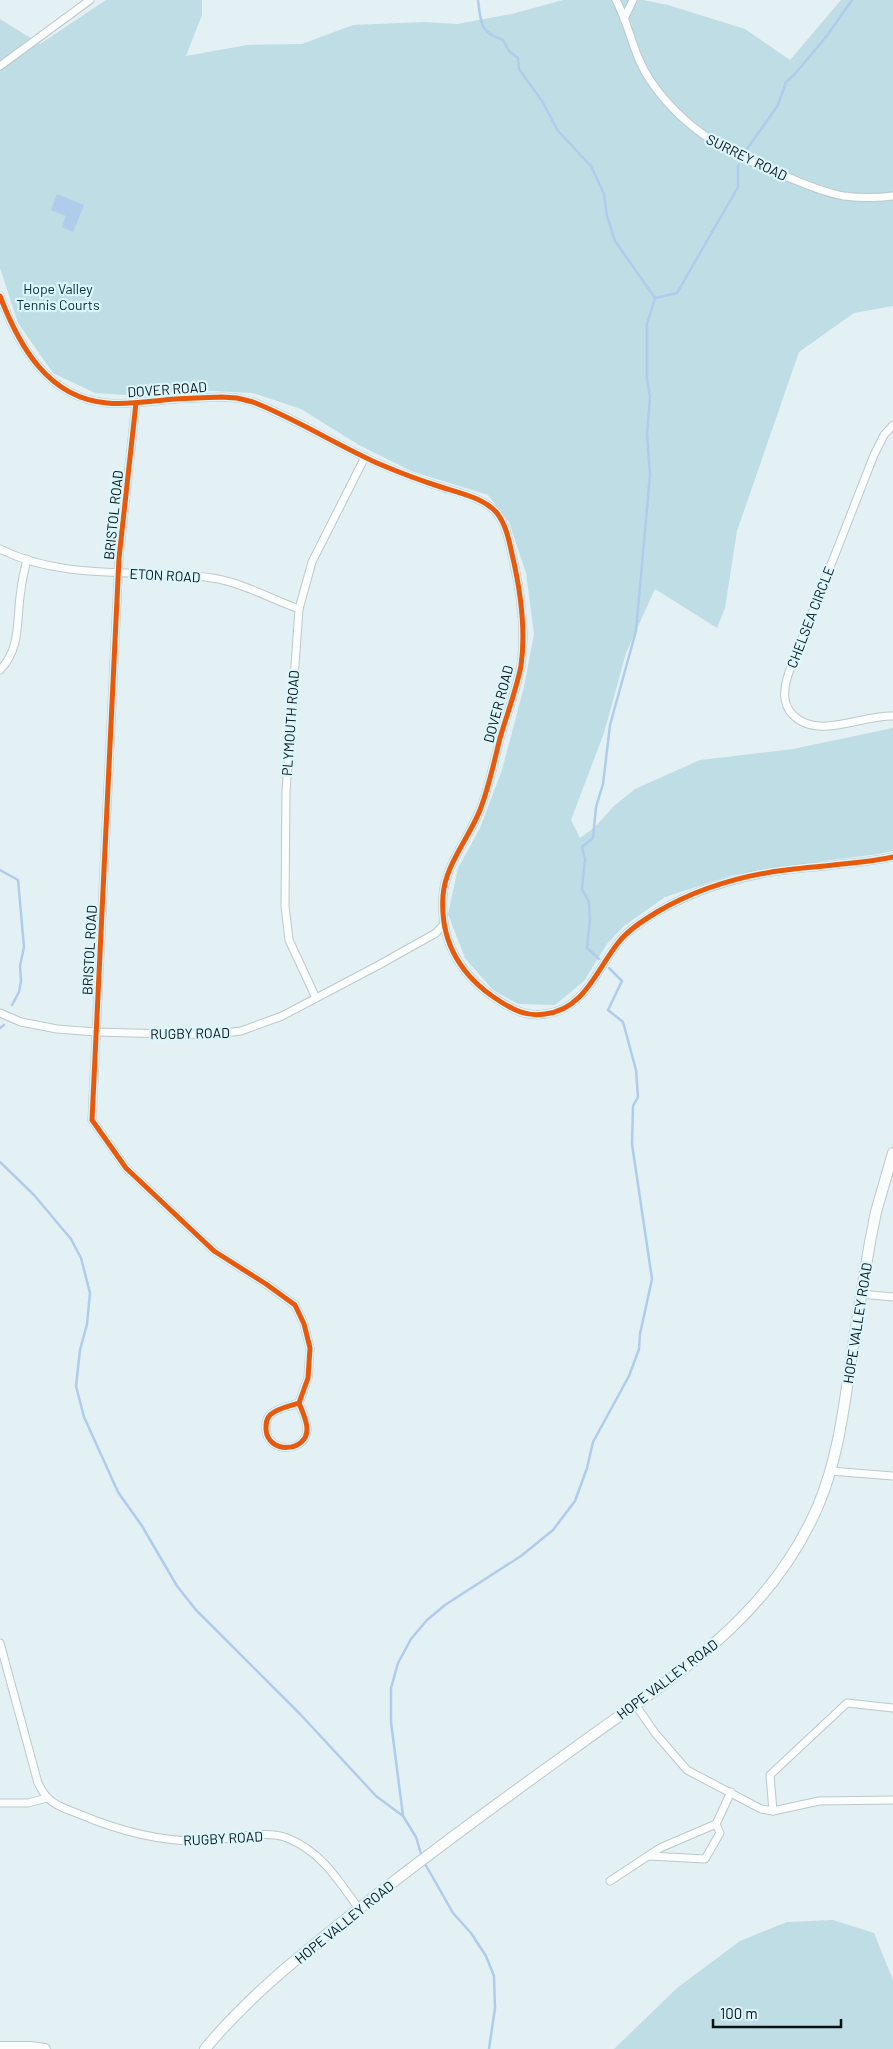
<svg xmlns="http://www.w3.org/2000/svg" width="893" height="2049" font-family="Barlow,sans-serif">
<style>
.green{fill:#bedde4}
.water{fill:#b0cced}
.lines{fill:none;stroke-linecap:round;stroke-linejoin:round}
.stream{stroke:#b0cced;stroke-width:2.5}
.street-casing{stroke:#bdc8cb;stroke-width:9}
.secondary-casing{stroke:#bdc8cb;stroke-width:12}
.street{stroke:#fbfdfd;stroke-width:7}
.secondary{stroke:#fbfdfd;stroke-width:10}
.cycleway-casing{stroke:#dbf6fc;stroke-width:8}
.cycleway{stroke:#e8590c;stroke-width:5}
.labels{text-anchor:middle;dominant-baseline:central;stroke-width:4.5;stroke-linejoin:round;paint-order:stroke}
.street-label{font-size:14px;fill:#081113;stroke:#dbf6fc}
.park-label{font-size:14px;fill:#092e36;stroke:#dbf6fc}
</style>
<rect width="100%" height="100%" fill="#e3f1f4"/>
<!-- green -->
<g class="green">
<polygon points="106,0 202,0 202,15 186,56 247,45 302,44 353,25 424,22 457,24 512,14 563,0 643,0 668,5 745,29 790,60 841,0 893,0 893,306 854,313 799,352 737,531 725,608 717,628 655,589 626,653 604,733 571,820 580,838 595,827 614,806 635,789 700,760 793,749 893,728 893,851 878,854 824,861 733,875 665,897 624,926 607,944 584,981 555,1005 518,1004 493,990 465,958 448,914 458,868 480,828 502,770 524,687 534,634 526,573 509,522 488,495 411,471 359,445 301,409 253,393 193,390 140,396 95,393 53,373 18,323 0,268 0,19 40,44"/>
<polygon points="833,1920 874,1933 893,1980 893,2049 614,2049 677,1988 740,1941 787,1922"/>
</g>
<!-- water -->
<polygon class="water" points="57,194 84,205 73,232 62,227 66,216 51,210"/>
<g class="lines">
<!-- stream -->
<g class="stream">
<path d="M478,0C481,22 479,32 503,40L509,51L518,58L519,69L542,101L558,131L591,166L604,194L607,216L615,241L655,298"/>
<polyline points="747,149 778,105 786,82 794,75 826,37 852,0"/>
<polyline points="655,298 677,293 738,187 738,165"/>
<polyline points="0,870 18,880 24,947 20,966 21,981 19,992 12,1005"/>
<polyline points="599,959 587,948 590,920 589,902 582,889 585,859 582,847 593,838 596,807 603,784 610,725 636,631 650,475 647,434 650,397 647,379 647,324 655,298"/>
<polyline points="0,1028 4,1025"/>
<polyline points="0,1162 34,1195 71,1239 81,1258 90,1293 87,1324 80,1350 76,1386 84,1417 118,1492 142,1526 177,1586 196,1610 301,1715 376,1796 403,1816 416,1837 422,1857"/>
<polyline points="403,1816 391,1722 391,1688 398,1663 411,1639 427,1620 445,1605 521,1556 553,1530 575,1501 587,1468 593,1442 629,1376 639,1349 640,1334 652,1279 632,1144 633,1106 638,1097 636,1070 623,1022 608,1010 622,981 609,968"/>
<polyline points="424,1862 453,1913 471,1933 486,1956 494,1976 495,2008 489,2049"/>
</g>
<!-- street casing -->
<g class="street-casing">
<g id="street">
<path d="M616,0C630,26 633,55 650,80C685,132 733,156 790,178C807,185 825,193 844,196C860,198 877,198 893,196"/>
<polyline points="624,19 633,0"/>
<polyline points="0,66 90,0"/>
<path d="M0,296C19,346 48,398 107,403C126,405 145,402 164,400C183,398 202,398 221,397L237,398L253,402C296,419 335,444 377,463C398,472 419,480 441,487C460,493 484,498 497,513C506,525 509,540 512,554C520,588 526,631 521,666C516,691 507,714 500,738C494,762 489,787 480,810C469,838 445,865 443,896C440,942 461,976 498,1000C513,1010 527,1017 545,1014C584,1010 597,969 618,943C628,930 644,920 657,912C698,888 747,874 794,869C827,865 860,864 893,857"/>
<path d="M136,403L119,558L92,1120L126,1168L214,1251L266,1284L295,1305L304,1324L310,1348L308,1378L299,1403C290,1406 277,1408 270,1415C266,1419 266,1424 266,1429C267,1454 307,1453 307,1429C307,1420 302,1411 299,1403"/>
<path d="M893,425L884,435L874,455L789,672C784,687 781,703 793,715C818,740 861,715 893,716"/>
<path d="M0,549C66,582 141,568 212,578C241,582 271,599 299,609"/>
<path d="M0,670C22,648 16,617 21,590C22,579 25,569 27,559"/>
<polyline points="316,998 289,940 285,906 286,792 299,609 312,562 365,457"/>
<polyline points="0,1013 21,1022 57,1029 96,1032 207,1035 241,1031 282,1016 377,966 436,933 444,924"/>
<polyline points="861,1294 893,1297"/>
<polyline points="830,1471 893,1476"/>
<path d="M0,1643L38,1783C41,1789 44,1795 49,1799C57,1807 69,1810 79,1814C119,1831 161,1842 204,1841C228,1840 266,1829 287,1838C321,1851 339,1881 359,1909"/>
<polyline points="635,1704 655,1733 687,1770 761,1809 773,1811 819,1801 893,1800"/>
<polyline points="0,1803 28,1803 47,1798"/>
<polyline points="773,1811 770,1775 847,1703 893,1708"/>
<polyline points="649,1856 705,1859 720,1833 716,1824"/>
<polyline points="610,1881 660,1848 716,1824 731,1792"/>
</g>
</g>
<!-- secondary casing -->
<g class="secondary-casing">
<g id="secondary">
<polyline points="0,2047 31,2047 45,2049"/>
<path d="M205,2049C246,1999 296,1959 346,1919C421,1859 498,1803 576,1747C672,1677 769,1620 818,1506C837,1461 843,1414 850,1367C856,1325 863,1283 870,1242L876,1212L893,1153"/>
</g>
</g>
<!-- street -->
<use href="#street" class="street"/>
<!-- secondary -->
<use href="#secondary" class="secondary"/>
<!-- cycleway casing -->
<g class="cycleway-casing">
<g id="cycleway">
<path d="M0,296C19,346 48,398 107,403C126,405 145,402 164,400C183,398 202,398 221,397L237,398L253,402C296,419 335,444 377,463C398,472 419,480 441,487C460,493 484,498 497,513C506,525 509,540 512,554C520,588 526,631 521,666C516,691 507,714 500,738C494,762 489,787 480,810C469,838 445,865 443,896C440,942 461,976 498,1000C513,1010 527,1017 545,1014C584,1010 597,969 618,943C628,930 644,920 657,912C698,888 747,874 794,869C827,865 860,864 893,857"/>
<path d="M136,403L119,558L92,1120L126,1168L214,1251L266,1284L295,1305L304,1324L310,1348L308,1378L299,1403C290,1406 277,1408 270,1415C266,1419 266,1424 266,1429C267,1454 307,1453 307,1429C307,1420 302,1411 299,1403"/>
</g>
</g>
<!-- cycleway -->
<use href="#cycleway" class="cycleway"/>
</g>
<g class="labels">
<!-- street labels -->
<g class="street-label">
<text transform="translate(747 157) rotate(26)">SURREY ROAD</text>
<text transform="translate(167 389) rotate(-4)">DOVER ROAD</text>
<text transform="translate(113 515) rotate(-84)">BRISTOL ROAD</text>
<text transform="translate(165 575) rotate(3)">ETON ROAD</text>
<text transform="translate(810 617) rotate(-69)">CHELSEA CIRCLE</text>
<text transform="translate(498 704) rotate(-75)">DOVER ROAD</text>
<text transform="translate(290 723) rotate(-86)">PLYMOUTH ROAD</text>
<text transform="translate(89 950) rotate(-87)">BRISTOL ROAD</text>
<text transform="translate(190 1033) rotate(-1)">RUGBY ROAD</text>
<text transform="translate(857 1323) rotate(-81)">HOPE VALLEY ROAD</text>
<text transform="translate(667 1679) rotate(-37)">HOPE VALLEY ROAD</text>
<text transform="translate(223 1838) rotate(-3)">RUGBY ROAD</text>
<text transform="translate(344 1922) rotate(-39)">HOPE VALLEY ROAD</text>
</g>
<!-- park labels -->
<g class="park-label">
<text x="58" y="288">Hope Valley<tspan x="58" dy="16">Tennis Courts</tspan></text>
</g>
</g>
<!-- scale -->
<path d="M713 2019v8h128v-8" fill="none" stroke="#081113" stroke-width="2.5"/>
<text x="720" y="2019" font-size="15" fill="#081113" stroke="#dbf6fc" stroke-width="4" paint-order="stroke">100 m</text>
</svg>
